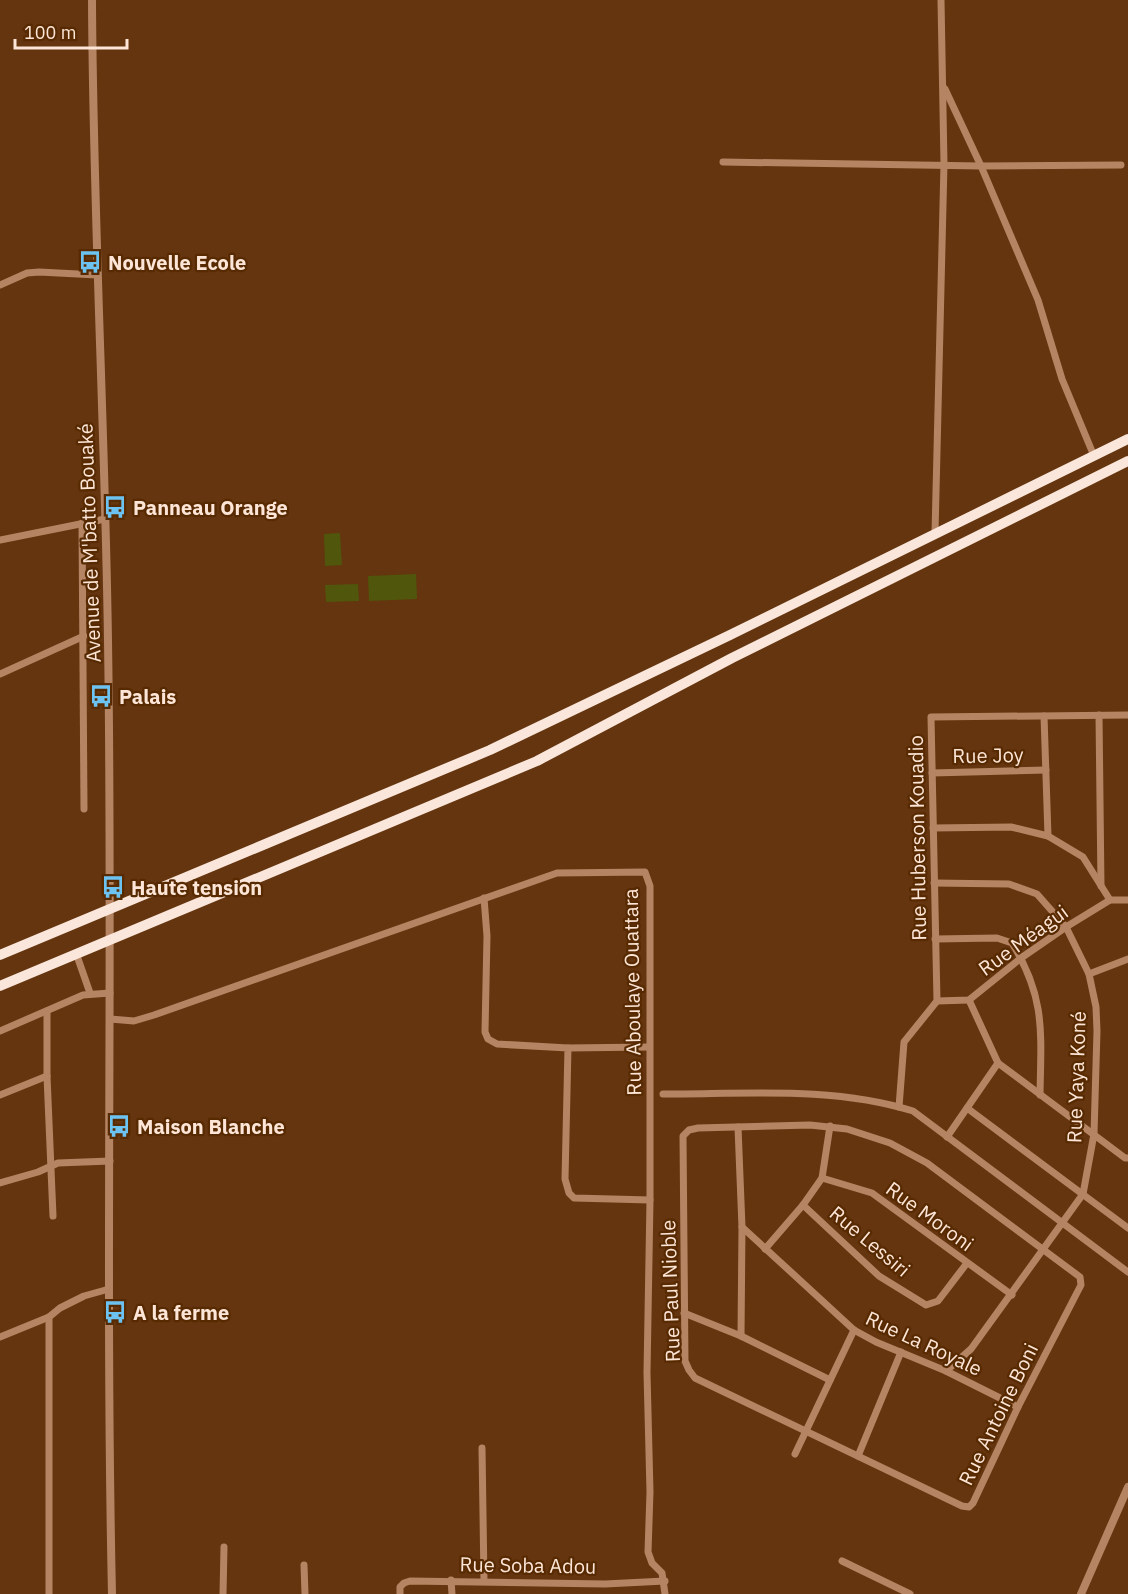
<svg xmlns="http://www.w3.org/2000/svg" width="1128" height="1594" font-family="'IBM Plex Sans',sans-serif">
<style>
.green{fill:#50560b}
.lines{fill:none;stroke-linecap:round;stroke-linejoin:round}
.minor{stroke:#b58463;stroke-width:7}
.tertiary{stroke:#b58463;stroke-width:8}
.trunk{stroke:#fae6da;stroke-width:10}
.labels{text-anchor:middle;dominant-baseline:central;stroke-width:4.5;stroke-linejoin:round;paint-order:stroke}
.poi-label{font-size:20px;font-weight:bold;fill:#fde6d7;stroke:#582a01;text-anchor:start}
.street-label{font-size:20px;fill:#fde6d7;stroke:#582a01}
</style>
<rect width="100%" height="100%" fill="#64350f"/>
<!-- green -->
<g class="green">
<polygon points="340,533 342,565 325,566 324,534"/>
<polygon points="416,574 417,599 369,601 368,576"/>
<polygon points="358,584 359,601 326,602 325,585"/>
</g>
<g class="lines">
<!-- minor -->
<g class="minor">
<polyline points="945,89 981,166 1038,300 1062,379 1094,456"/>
<polyline points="723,162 981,166 1121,165"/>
<polyline points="0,285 27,273 39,272 97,275"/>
<polyline points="82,523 84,809"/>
<polyline points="935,533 944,164 941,0"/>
<polyline points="0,540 105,519"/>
<polyline points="0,674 84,636"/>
<polyline points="1099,715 1101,886"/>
<polyline points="1044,716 1048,836"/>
<polyline points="932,773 1046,770"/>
<polyline points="933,828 1011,827 1048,836 1083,857 1110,900"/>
<polyline points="934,883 1009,884 1037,894 1066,927 1089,974 1096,1007 1097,1031 1094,1134 1083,1194 971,1349 946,1371"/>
<polyline points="484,898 487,936 485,1032 488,1039 497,1044 568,1048 565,1179 569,1193 574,1198 650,1200"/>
<path d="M935,939L997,938L1012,943C1046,998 1041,1033 1040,1095"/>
<polyline points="76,953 90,993"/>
<polyline points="1089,974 1128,959"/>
<polyline points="937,1001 969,1000 1021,958 1066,927 1110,900 1128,900"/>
<polyline points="47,1011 47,1076 53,1216"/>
<polyline points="110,1019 134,1021 154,1015 557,873 645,872 650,886 650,1200 647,1373 650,1492 648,1552 652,1563 662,1573 665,1594"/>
<polyline points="0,1031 83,995 110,993"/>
<polyline points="568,1048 649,1047"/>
<polyline points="998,1063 1125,1158 1128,1158"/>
<path d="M663,1094C746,1094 833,1086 913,1111L1128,1272"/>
<polyline points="0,1095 47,1076"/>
<polyline points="899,1107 904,1042 937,1001 931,717 1128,715"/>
<polyline points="967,1108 1128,1228"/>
<polygon points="810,1125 847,1129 890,1143 927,1163 1080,1277 1081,1285 1018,1407 973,1503 969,1507 962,1506 695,1378 689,1370 685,1361 683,1136 689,1130 698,1128"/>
<polyline points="738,1127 742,1227 741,1336"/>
<polyline points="947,1137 998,1063 969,1000"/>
<polyline points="822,1178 872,1193 1012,1295"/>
<polyline points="0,1183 38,1172 58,1163 110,1161"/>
<polyline points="803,1205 879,1276 926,1305 938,1301 967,1263"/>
<polyline points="742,1227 854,1330 876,1342 946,1371 1018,1407"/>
<polyline points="765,1249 803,1205 822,1178 830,1126"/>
<polyline points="684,1313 741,1336 830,1380"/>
<polyline points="0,1337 49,1317 60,1308 84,1296 109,1289"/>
<polyline points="482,1448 484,1581"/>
<polyline points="795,1454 854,1330"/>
<polyline points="858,1456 901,1352"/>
<polyline points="842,1561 910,1594"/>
<polyline points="304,1565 305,1594"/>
<polyline points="451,1580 452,1594"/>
<polyline points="49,1594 49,1317"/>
<polyline points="223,1594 224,1547"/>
<polyline points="400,1594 400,1587 404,1583 410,1581 605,1584 665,1581"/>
</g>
<!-- tertiary -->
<g class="tertiary">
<path d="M92,0C93,214 105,427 108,641C113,958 105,1276 112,1594"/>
<polyline points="1081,1594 1128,1487"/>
</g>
<!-- trunk -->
<g class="trunk">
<polyline points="0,955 490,750 730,635 1128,439"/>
<polyline points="0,986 537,761 732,658 1128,461"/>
</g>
</g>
<!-- icons -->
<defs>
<g id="bus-bare" transform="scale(1.8)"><path d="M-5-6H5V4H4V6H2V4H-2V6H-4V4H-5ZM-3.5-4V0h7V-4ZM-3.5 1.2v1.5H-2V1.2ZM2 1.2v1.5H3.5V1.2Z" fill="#6cc3f2" stroke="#582a01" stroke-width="2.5" paint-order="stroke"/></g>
</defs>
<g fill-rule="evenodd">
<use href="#bus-bare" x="90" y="262"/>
<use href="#bus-bare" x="115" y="507"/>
<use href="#bus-bare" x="101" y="696"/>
<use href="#bus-bare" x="113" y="887"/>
<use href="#bus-bare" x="119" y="1126"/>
<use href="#bus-bare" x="115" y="1312"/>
</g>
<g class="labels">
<!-- poi labels -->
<g class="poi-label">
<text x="108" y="262">Nouvelle Ecole</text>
<text x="133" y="507">Panneau Orange</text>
<text x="119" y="696">Palais</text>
<text x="131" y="887">Haute tension</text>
<text x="137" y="1126">Maison Blanche</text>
<text x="133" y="1312">A la ferme</text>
</g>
<!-- street labels -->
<g class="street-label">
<text transform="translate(89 543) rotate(-92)">Avenue de M'batto Bouaké</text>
<text transform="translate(988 755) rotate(-1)">Rue Joy</text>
<text transform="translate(917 838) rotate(-91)">Rue Huberson Kouadio</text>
<text transform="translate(1023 940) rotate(-36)">Rue Méagui</text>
<text transform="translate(632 992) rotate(-91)">Rue Aboulaye Ouattara</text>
<text transform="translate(1076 1077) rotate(-88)">Rue Yaya Koné</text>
<text transform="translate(930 1216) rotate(36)">Rue Moroni</text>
<text transform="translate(870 1241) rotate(40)">Rue Lessiri</text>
<text transform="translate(670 1291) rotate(-92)">Rue Paul Nioble</text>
<text transform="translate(924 1343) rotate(25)">Rue La Royale</text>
<text transform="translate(998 1414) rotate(-64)">Rue Antoine Boni</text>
<text transform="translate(528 1565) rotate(1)">Rue Soba Adou</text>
</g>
</g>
<!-- scale -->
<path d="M15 39v9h112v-9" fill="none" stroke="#fde6d7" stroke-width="3"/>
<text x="24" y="39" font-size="18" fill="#fde6d7" stroke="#582a01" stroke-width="4.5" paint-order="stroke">100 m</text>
</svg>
